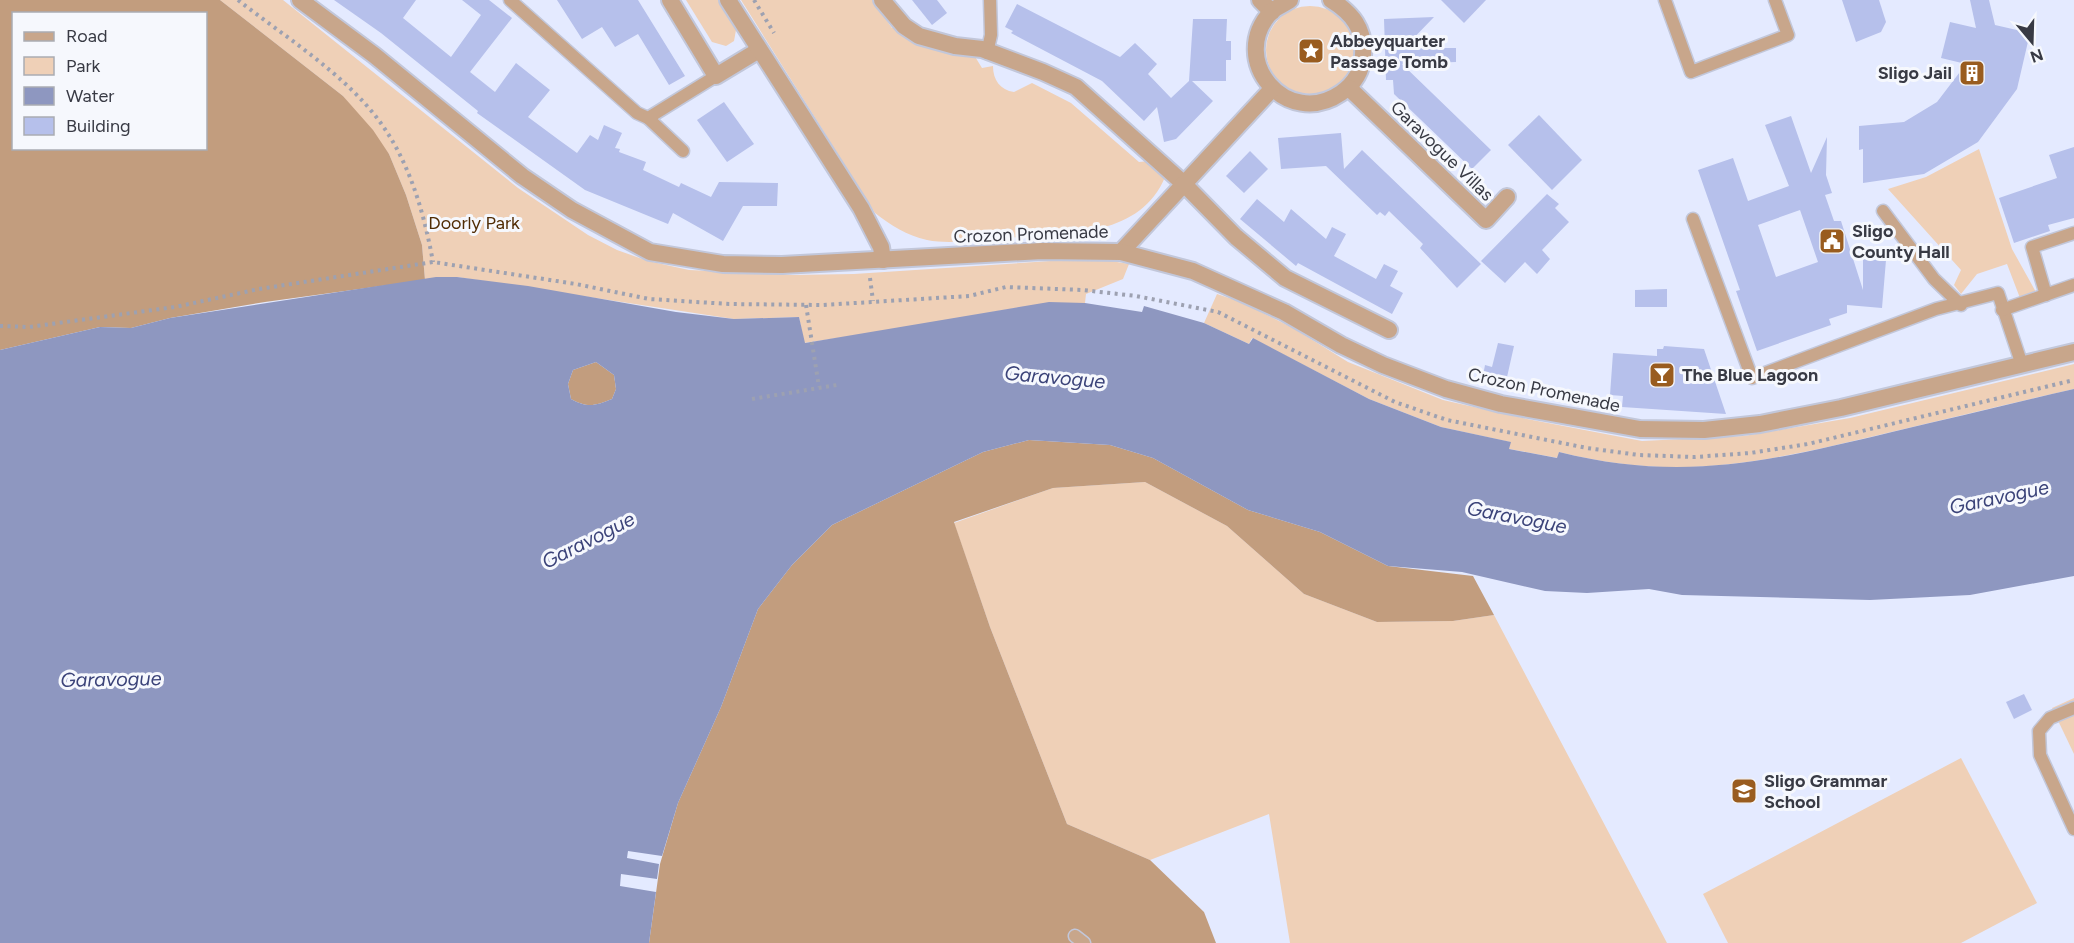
<svg xmlns="http://www.w3.org/2000/svg" width="2074" height="943" font-family="Figtree,sans-serif">
<style>
.green{fill:#efd0b7}
.forest{fill:#c29d7e;fill-rule:evenodd}
.water{fill:#8e97c0;fill-rule:evenodd}
.building{fill:#b6c0eb;fill-rule:evenodd}
.lines{fill:none;stroke-linecap:round;stroke-linejoin:round}
.service-casing{stroke:#c2c7da;stroke-width:15}
.minor-casing{stroke:#c2c7da;stroke-width:20}
.tertiary-casing{stroke:#c2c7da;stroke-width:20}
.path{stroke:#9da1b1;stroke-width:4;stroke-dasharray:3 4.5;stroke-linecap:butt}
.service{stroke:#c8a68b;stroke-width:12}
.minor{stroke:#c8a68b;stroke-width:16}
.tertiary{stroke:#c8a68b;stroke-width:16}
.labels{text-anchor:middle;dominant-baseline:central;stroke-width:6;stroke-linejoin:round;paint-order:stroke}
.poi-label{font-size:18px;font-weight:bold;fill:#383a44;stroke:#f6f8fd;text-anchor:start}
.street-label{font-size:18px;fill:#383a44;stroke:#f6f8fd}
.park-label{font-size:18px;fill:#502c04;stroke:#f6f8fd}
.water-label{font-size:20px;font-style:italic;fill:#3b4379;stroke:#f6f8fd}
</style>
<rect width="100%" height="100%" fill="#e4eaff"/>
<!-- green -->
<g class="green">
<path d="M220,0H283L518,188L588,235L617,250L648,261L689,270L793,275L854,274L1066,260L1099,259L1129,264L1123,279L1086,294L1085,303C1036,302 992,312 944,321C898,329 851,336 804,343L799,317L734,319L457,277L425,280L422,245L406,195L389,154L343,96Z"/>
<polygon points="686,0 718,0 736,30 734,41 726,46 712,42"/>
<path d="M741,0H872L892,28L898,26L974,55L982,68L993,66C993,80 1000,90 1014,92L1032,83L1071,103L1139,162L1150,161L1165,177C1140,239 1060,234 1005,238C980,239 952,245 927,240C906,235 892,226 875,213Z"/>
<circle cx="1310" cy="50" r="44"/>
<polygon points="1979,149 2012,249 2037,294 2020,298 2007,264 1977,274 1961,294 1954,285 1961,270 1888,189 1926,177"/>
<path d="M1217,294L1241,302L1293,328L1348,362L1443,400L1527,419L1642,441L1744,436L1850,418L2074,364V389C2012,403 1950,418 1887,433C1769,461 1682,483 1559,452L1558,458L1509,449L1510,442L1441,427L1369,399L1252,338L1249,344L1204,323Z"/>
<polygon points="1145,482 1227,526 1304,594 1377,622 1453,621 1494,615 1667,943 1290,943 1269,814 1150,860 1067,824 990,627 954,523 1053,488"/>
<polygon points="2074,698 2074,754 2052,708"/>
<polygon points="1961,758 2037,903 1961,943 1728,943 1703,894"/>
</g>
<!-- forest -->
<g class="forest">
<path d="M0,0H220L343,96L373,130L389,154L406,195L422,245L425,280L265,302L170,318L131,328L100,327L0,350ZM14,14H206V148H14Z"/>
<path d="M596,362L614,375L616,389L612,399C595,406 587,408 571,399L568,384L573,370Z"/>
<polygon points="1029,440 1110,445 1153,458 1248,510 1320,532 1388,566 1473,576 1494,615 1453,621 1377,622 1304,594 1227,526 1145,482 1053,488 954,522 990,627 1067,824 1150,860 1204,912 1216,943 649,943 660,864 678,803 721,707 758,609 792,565 832,525 983,452"/>
</g>
<!-- water -->
<path class="water" d="M436,277H457L528,286L676,312L734,319L799,317L805,343L1049,302L1085,303L1142,312L1144,306L1204,323L1249,344L1253,338L1369,399L1441,427L1511,442L1509,449L1557,458L1559,452C1683,483 1771,461 1892,432C1953,418 2013,403 2074,389V576L1970,595L1870,600L1682,595L1649,589L1587,593L1545,591L1462,572L1388,566L1320,532L1248,510L1153,458L1110,445L1029,440L983,452L832,525L792,565L758,609L721,707L678,803L662,856L628,851L627,858L659,864L657,879L621,874L620,886L656,892L649,943H0V350L100,327L131,328L170,318ZM596,362L614,375L616,389L612,399C595,406 587,408 571,399L568,384L573,370Z"/>
<!-- building -->
<g class="building">
<polygon points="334,0 416,0 403,18 451,57 481,15 462,0 489,0 512,18 470,72 495,92 516,63 550,90 528,117 559,140 577,153 590,135 598,140 604,125 622,133 615,148 620,149 619,152 646,162 643,170 679,187 681,183 711,197 719,182 778,183 777,206 743,206 723,241 673,213 668,224 585,190 477,113 478,111 381,33"/>
<polygon points="557,0 638,0 685,76 669,85 638,34 615,47 602,27 582,39"/>
<polygon points="912,0 937,0 947,13 932,25"/>
<polygon points="1441,0 1486,0 1464,23"/>
<polygon points="1842,0 1879,0 1886,22 1881,32 1856,42"/>
<polygon points="1970,0 1989,0 1995,25 2030,33 2017,89 1978,142 1924,174 1863,183 1863,149 1859,150 1859,126 1904,122 1937,102 1966,64 1941,58 1950,22 1976,28"/>
<polygon points="1017,4 1120,57 1135,43 1157,64 1148,74 1171,98 1189,81 1193,19 1227,19 1226,41 1231,41 1231,60 1226,60 1226,81 1192,81 1213,101 1176,139 1164,142 1157,107 1144,121 1102,81 1011,33 1013,31 1005,27"/>
<polygon points="1434,17 1404,48 1456,48 1456,62 1402,64 1491,150 1472,169 1394,94 1393,80 1386,80 1384,19"/>
<polygon points="724,102 754,144 727,162 697,120"/>
<polygon points="1539,115 1582,160 1552,190 1508,145"/>
<path d="M1791,116L1811,173L1827,137L1826,175L1832,193L1825,195L1834,221H1841L1863,290V259L1886,260L1882,308L1847,305V313L1829,319L1831,325L1757,351L1736,291L1740,290L1698,170L1733,158L1748,201L1789,186L1765,125ZM1800,210L1818,262L1776,277L1758,225Z"/>
<polygon points="1341,133 1344,169 1362,150 1481,264 1457,288 1420,248 1423,244 1389,211 1385,216 1380,212 1377,215 1326,166 1281,169 1278,138"/>
<polygon points="2074,147 2074,218 2048,225 2050,231 2014,243 1999,198 2057,178 2049,155"/>
<polygon points="1250,151 1268,169 1244,193 1226,176"/>
<polygon points="1547,194 1559,204 1555,208 1569,222 1542,250 1550,259 1537,274 1525,262 1505,283 1481,261"/>
<polygon points="1257,199 1284,222 1291,209 1326,239 1332,227 1346,234 1334,256 1376,279 1384,264 1398,271 1390,286 1403,293 1392,314 1298,263 1296,266 1240,219"/>
<polygon points="1667,289 1667,307 1635,307 1635,290"/>
<polygon points="1498,343 1514,346 1505,386 1482,381 1485,365 1492,367"/>
<polygon points="1664,346 1704,349 1726,414 1622,407 1623,396 1610,395 1613,353 1657,356 1657,349 1663,349"/>
<polygon points="2024,694 2032,710 2014,719 2006,702"/>
</g>
<g class="lines">
<!-- service casing -->
<g class="service-casing">
<g id="service">
<polyline points="510,0 637,113 648,118 716,76"/>
<polyline points="1665,0 1691,72 1788,35 1775,0"/>
<polyline points="987,53 991,35 990,0"/>
<polyline points="648,118 683,151"/>
<polyline points="1883,211 1934,279 1961,305"/>
<polyline points="1693,219 1752,378 1936,309 1998,293 2022,365"/>
<polyline points="2046,295 2032,247 2074,233"/>
<polyline points="2002,310 2074,285"/>
<polyline points="2074,708 2050,718 2039,731 2040,755 2074,829"/>
<polyline points="1075,936 1084,943"/>
</g>
</g>
<!-- minor casing -->
<g class="minor-casing">
<g id="minor">
<polyline points="670,0 716,76 759,50"/>
<polyline points="882,0 904,26 919,36 955,46 982,49 1043,72 1076,87 1183,183 1236,237 1285,278 1389,330"/>
<polyline points="1260,0 1272,12"/>
<path d="M1290,0C1285,4 1276,7 1271,12C1227,60 1287,130 1341,93C1354,84 1362,71 1363,55C1365,29 1352,13 1331,0"/>
<polyline points="1349,88 1486,220 1507,197"/>
<polyline points="1121,252 1272,89"/>
</g>
</g>
<!-- tertiary casing -->
<g class="tertiary-casing">
<g id="tertiary">
<polyline points="300,0 374,55 522,176 572,210 650,252 723,264 782,265 1042,251 1121,252 1193,271 1284,312 1341,345 1383,365 1446,389 1501,404 1640,429 1704,430 1760,424 1841,408 2074,352"/>
<polyline points="728,0 861,208 881,247 883,260"/>
</g>
</g>
<!-- path -->
<g class="path">
<path d="M238,0C285,37 345,74 380,122C410,163 424,213 433,262"/>
<polyline points="754,0 774,33"/>
<polyline points="870,278 873,301"/>
<polyline points="806,305 819,387"/>
<polyline points="0,326 29,327 175,307 259,289 433,262 576,284 649,299 729,304 823,305 969,296 1006,287 1083,290 1136,296 1218,312 1395,402 1447,420 1587,448 1639,455 1695,457 1750,453 1808,444 2074,380"/>
<polyline points="752,399 837,385"/>
</g>
<!-- service -->
<use href="#service" class="service"/>
<!-- minor -->
<use href="#minor" class="minor"/>
<!-- tertiary -->
<use href="#tertiary" class="tertiary"/>
</g>
<!-- icons -->
<defs>
<g id="sight-square" transform="scale(1.35)"><rect x="-9" y="-9" width="18" height="18" rx="4" fill="#995c1f" stroke="#f6f8fd"/><path d="M0-6L1.8-2.2L6-1.7L2.9 1.2L3.7 5.4L0 3.3L-3.7 5.4L-2.9 1.2L-6-1.7L-1.8-2.2Z" fill="#fff"/></g>
<g id="building-square" transform="scale(1.35)"><rect x="-9" y="-9" width="18" height="18" rx="4" fill="#995c1f" stroke="#f6f8fd"/><path d="M-4-6H4V6H1V3H-1V6H-4ZM-2.5-4.3h1.7v1.8h-1.7ZM.8-4.3h1.7v1.8H.8ZM-2.5-1h1.7V.8h-1.7ZM.8-1h1.7V.8H.8Z" fill="#fff"/></g>
<g id="civic-square" transform="scale(1.35)"><rect x="-9" y="-9" width="18" height="18" rx="4" fill="#995c1f" stroke="#f6f8fd"/><path d="M-.6-6.5H3V-4.5H.6V-3L4-1V1h2V6H-6V1h2V-1L-.6-3ZM-1.2 2.5V6h2.4V2.5Z" fill="#fff"/></g>
<g id="bar-square" transform="scale(1.35)"><rect x="-9" y="-9" width="18" height="18" rx="4" fill="#995c1f" stroke="#f6f8fd"/><path d="M-6-5H6L.8 .8V4.5H3.5V6h-7V4.5H-.8V.8Z" fill="#fff"/></g>
<g id="school-square" transform="scale(1.35)"><rect x="-9" y="-9" width="18" height="18" rx="4" fill="#995c1f" stroke="#f6f8fd"/><path d="M0-5L7-2L0 1L-7-2ZM-4 1L0 2.5L4 1V4Q0 6-4 4Z" fill="#fff"/></g>
</defs>
<g fill-rule="evenodd">
<use href="#sight-square" x="1311" y="51"/>
<use href="#building-square" x="1972" y="73"/>
<use href="#civic-square" x="1832" y="241"/>
<use href="#bar-square" x="1662" y="375"/>
<use href="#school-square" x="1744" y="791"/>
</g>
<g class="labels">
<!-- poi labels -->
<g class="poi-label">
<text x="1330" y="41">Abbeyquarter<tspan x="1330" dy="21">Passage Tomb</tspan></text>
<text x="1952" y="73" text-anchor="end">Sligo Jail</text>
<text x="1852" y="231">Sligo<tspan x="1852" dy="21">County Hall</tspan></text>
<text x="1682" y="375">The Blue Lagoon</text>
<text x="1764" y="781">Sligo Grammar<tspan x="1764" dy="21">School</tspan></text>
</g>
<!-- street labels -->
<g class="street-label">
<text transform="translate(1442 151) rotate(44)">Garavogue Villas</text>
<text transform="translate(1031 234) rotate(-2)">Crozon Promenade</text>
<text transform="translate(1544 390) rotate(12)">Crozon Promenade</text>
</g>
<!-- park labels -->
<g class="park-label">
<text x="474" y="223">Doorly Park</text>
</g>
<!-- water labels -->
<g class="water-label">
<text transform="translate(1055 377) rotate(5)">Garavogue</text>
<text transform="translate(1999 497) rotate(-12)">Garavogue</text>
<text transform="translate(1517 517) rotate(11)">Garavogue</text>
<text transform="translate(588 540) rotate(-27)">Garavogue</text>
<text transform="translate(111 679) rotate(-1)">Garavogue</text>
</g>
</g>
<!-- legend -->
<rect x="12" y="12" width="195" height="138" fill="#f6f8fd" stroke="#aaacb3" stroke-width="1.5"/>
<rect x="24" y="32" width="30" height="9" fill="#c8a68b" stroke="#aaacb3" stroke-width="1.5"/>
<text x="66" y="42" font-size="18" fill="#383a44">Road</text>
<rect x="24" y="57" width="30" height="18" fill="#efd0b7" stroke="#aaacb3" stroke-width="1.5"/>
<text x="66" y="72" font-size="18" fill="#383a44">Park</text>
<rect x="24" y="87" width="30" height="18" fill="#8e97c0" stroke="#aaacb3" stroke-width="1.5"/>
<text x="66" y="102" font-size="18" fill="#383a44">Water</text>
<rect x="24" y="117" width="30" height="18" fill="#b6c0eb" stroke="#aaacb3" stroke-width="1.5"/>
<text x="66" y="132" font-size="18" fill="#383a44">Building</text>
<!-- north arrow -->
<g transform="translate(2032 42) rotate(161)" stroke="#f6f8fd" stroke-width="4.5" paint-order="stroke">
<path d="M0-4.5L10 22L0 15L-10 22Z" fill="#383a44"/>
<text y="-9" font-size="16" font-weight="bold" text-anchor="middle" fill="#383a44">N</text>
</g>
</svg>
